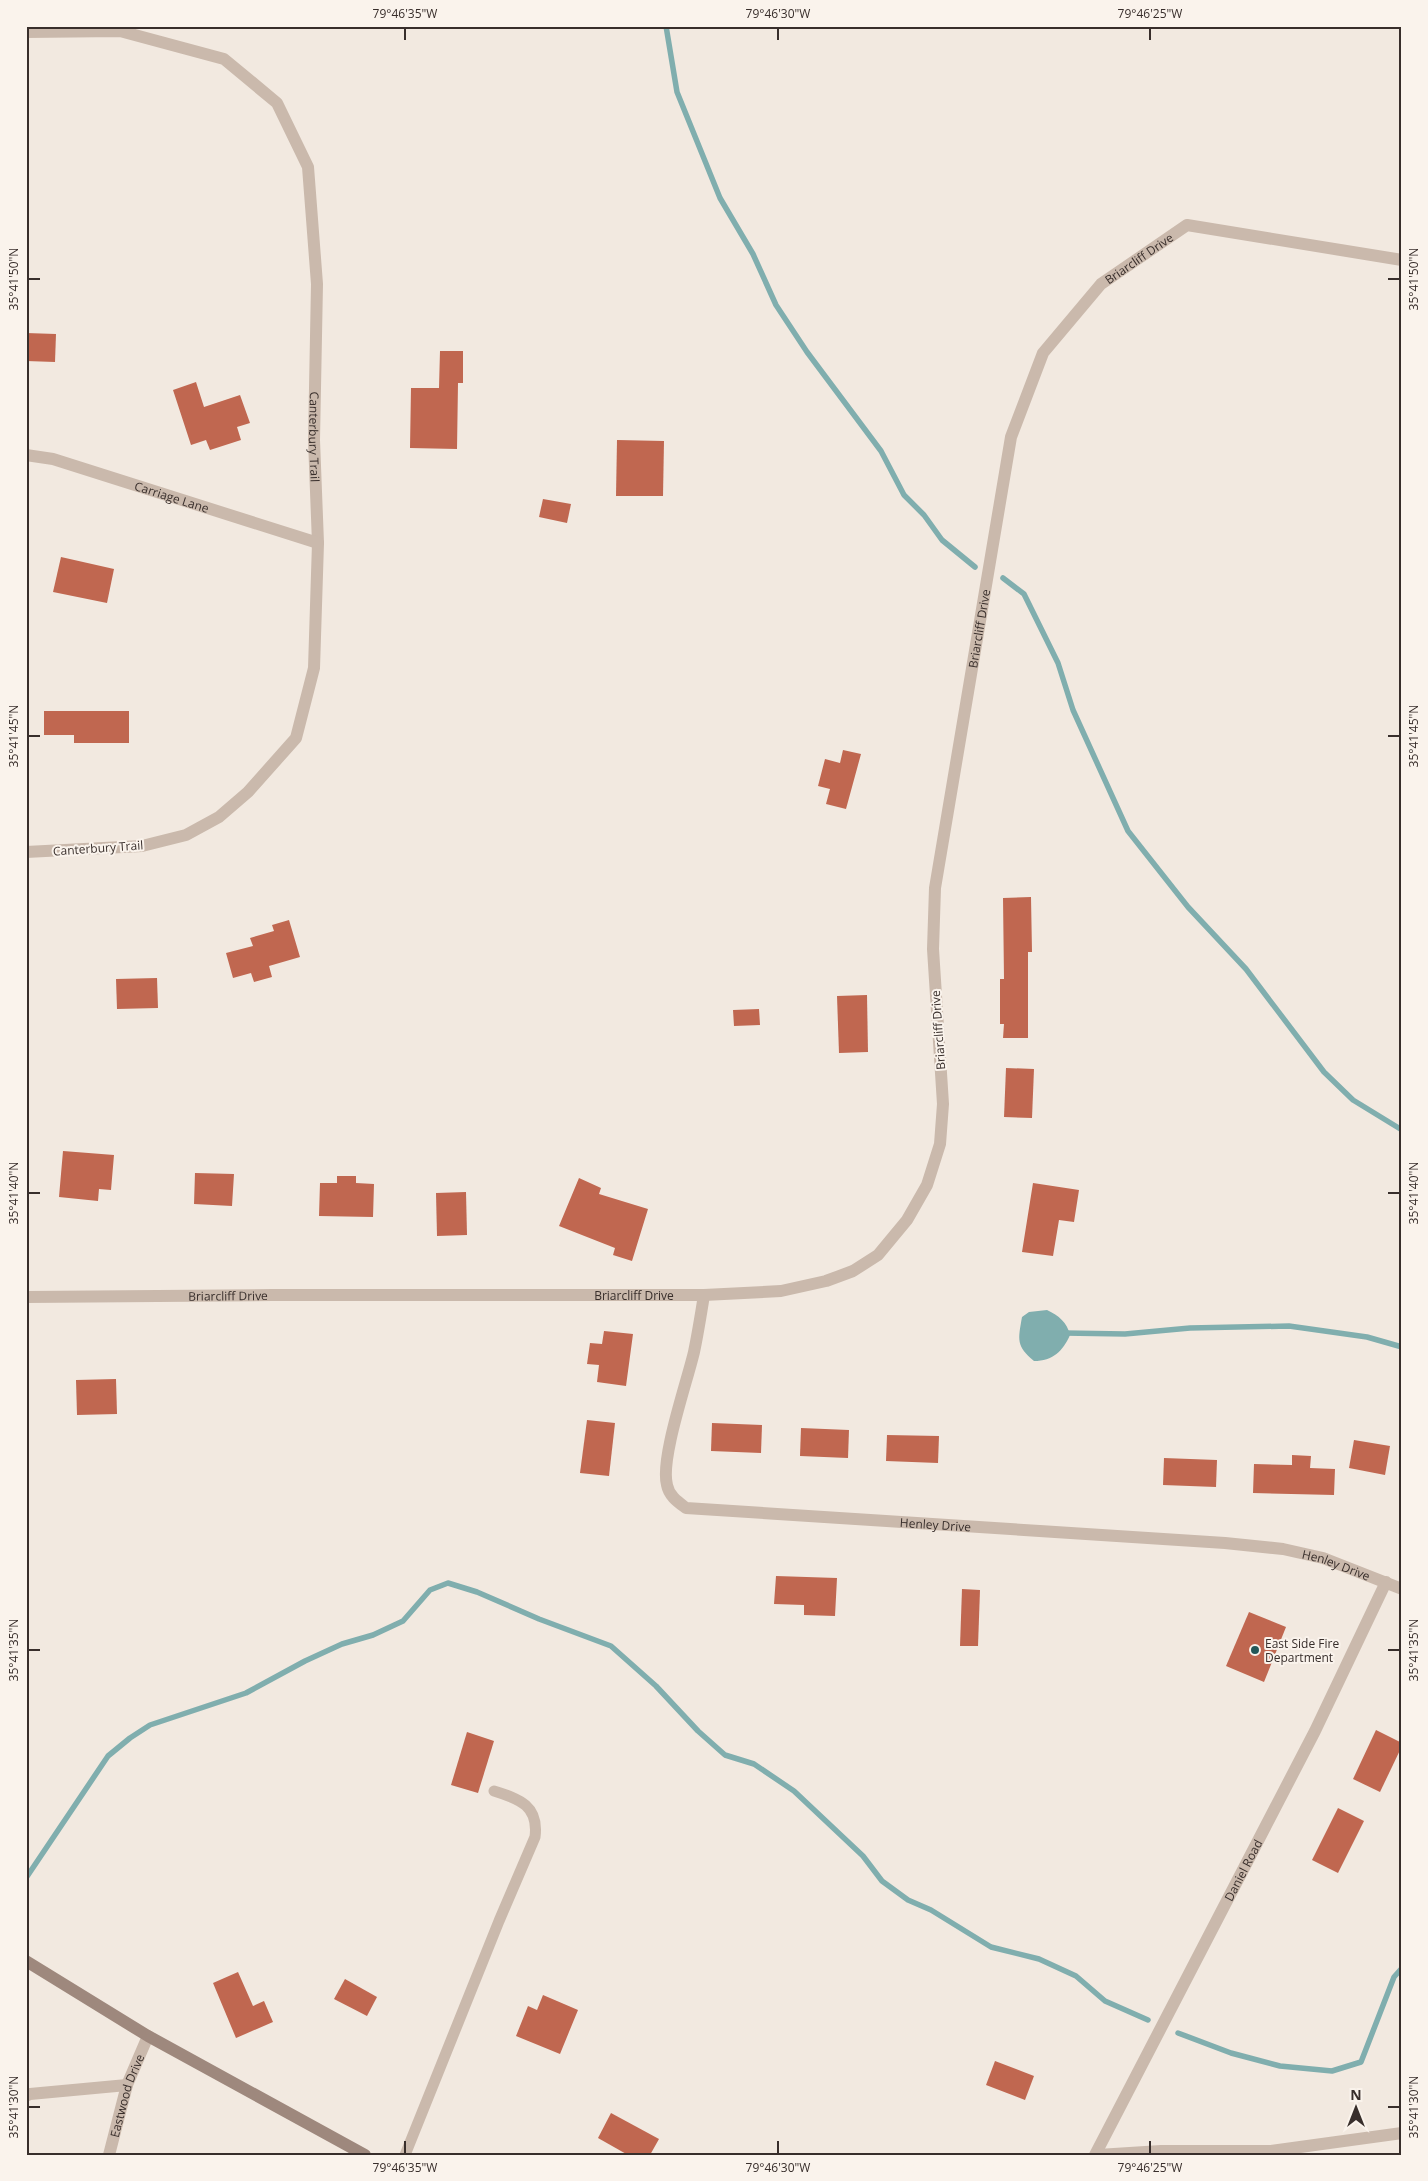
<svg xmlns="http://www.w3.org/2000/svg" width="1428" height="2181" font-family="'Open Sans',sans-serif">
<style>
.water{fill:#80aeae}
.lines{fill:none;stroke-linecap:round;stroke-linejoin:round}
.stream{stroke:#80aeae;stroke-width:5.5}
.building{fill:#c06750}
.lane{stroke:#cab9ac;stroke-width:11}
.street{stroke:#cab9ac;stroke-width:12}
.secondary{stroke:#9e887d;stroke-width:12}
.ticks{fill:none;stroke:#382e2b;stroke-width:2}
.poi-dot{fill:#225758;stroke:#faf3ec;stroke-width:2}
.labels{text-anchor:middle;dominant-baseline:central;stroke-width:4;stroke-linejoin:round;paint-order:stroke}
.street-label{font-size:12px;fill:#382e2b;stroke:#faf3ec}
.poi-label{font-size:12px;fill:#382e2b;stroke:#faf3ec;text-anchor:start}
.neatline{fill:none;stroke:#382e2b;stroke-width:2}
.ticks-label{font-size:12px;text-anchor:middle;fill:#382e2b}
</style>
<rect width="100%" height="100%" fill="#f2e9e0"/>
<!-- water -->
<path class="water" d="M1047,1310C1059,1316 1067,1322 1070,1335C1063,1351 1053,1361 1034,1361C1016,1346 1018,1340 1022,1317L1029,1312Z"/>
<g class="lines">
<!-- stream -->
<g class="stream">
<polyline points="666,26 677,92 720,198 753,254 776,305 807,352 881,451 904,495 924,515 942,540 975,567"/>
<polyline points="1003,578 1024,594 1058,663 1073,710 1128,831 1188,907 1246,969 1324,1072 1353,1100 1402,1130"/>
<polyline points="1064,1333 1125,1334 1190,1328 1289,1326 1367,1337 1402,1347"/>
<polyline points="26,1878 108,1756 130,1738 150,1725 246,1693 305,1661 342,1644 373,1635 403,1621 430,1590 448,1583 477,1592 539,1619 611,1646 656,1686 698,1731 725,1755 754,1764 794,1791 863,1856 882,1881 908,1900 931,1910 991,1947 1039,1959 1076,1976 1105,2001 1148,2020"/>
<polyline points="1178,2033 1231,2053 1280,2066 1332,2071 1361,2062 1394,1977 1402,1968"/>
</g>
</g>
<!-- building -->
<g class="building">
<polygon points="26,333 56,334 55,362 26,361"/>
<polygon points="440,351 463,351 463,383 458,383 457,449 410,448 411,388 439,388"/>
<polygon points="196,382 204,407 240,395 250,423 237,427 241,440 210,450 206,440 191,445 173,390"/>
<polygon points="617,440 664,441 663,496 616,496"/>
<polygon points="543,499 571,504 567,523 539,517"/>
<polygon points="61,557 114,569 107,603 53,592"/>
<polygon points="44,711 129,711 129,743 74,743 74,735 44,735"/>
<polygon points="843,750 861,754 846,809 826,804 830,789 818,786 825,759 840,763"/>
<polygon points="1031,897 1032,952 1028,952 1028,1038 1003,1038 1004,1024 1000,1024 1000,979 1004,979 1003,898"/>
<polygon points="289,920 300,957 269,966 272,977 254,982 251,973 233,978 226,953 253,946 250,938 274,931 272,925"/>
<polygon points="157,978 158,1008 117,1009 116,979"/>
<polygon points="867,995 868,1052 839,1053 837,996"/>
<polygon points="759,1009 760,1025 734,1026 733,1010"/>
<polygon points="1006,1068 1034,1069 1032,1118 1004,1117"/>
<polygon points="63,1151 114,1155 111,1190 99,1189 98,1201 59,1197"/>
<polygon points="195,1173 234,1174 232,1206 194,1204"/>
<polygon points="337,1176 356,1176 356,1183 374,1184 373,1217 319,1216 320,1183 337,1183"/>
<polygon points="579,1178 601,1188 599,1194 648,1209 632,1261 613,1255 615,1248 559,1226"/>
<polygon points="1033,1183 1079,1190 1074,1222 1059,1220 1053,1256 1022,1252"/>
<polygon points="466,1192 467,1235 437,1236 436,1193"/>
<polygon points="604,1331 633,1334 626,1386 597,1382 599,1365 587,1364 590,1343 602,1344"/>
<polygon points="116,1379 117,1414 77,1415 76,1380"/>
<polygon points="587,1420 615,1423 609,1476 580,1473"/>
<polygon points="712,1423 762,1425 761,1453 711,1451"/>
<polygon points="801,1428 849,1430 848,1458 800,1456"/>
<polygon points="887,1435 939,1436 938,1463 886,1461"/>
<polygon points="1354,1440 1390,1446 1385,1475 1349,1468"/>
<polygon points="1292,1455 1311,1456 1310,1468 1335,1469 1334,1495 1253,1493 1254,1464 1292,1465"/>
<polygon points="1164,1458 1217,1460 1216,1487 1163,1485"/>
<polygon points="776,1576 837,1578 835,1616 804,1615 804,1605 774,1604"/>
<polygon points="962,1589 980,1590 978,1646 960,1646"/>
<polygon points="1249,1612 1286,1627 1264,1682 1226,1666"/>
<polygon points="1376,1730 1402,1743 1402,1746 1380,1792 1353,1779"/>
<polygon points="467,1732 494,1741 478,1793 451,1785"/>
<polygon points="1338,1808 1364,1821 1338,1873 1312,1860"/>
<polygon points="238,1972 253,2006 264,2001 273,2022 236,2038 213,1983"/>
<polygon points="345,1979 377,1997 367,2016 334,1999"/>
<polygon points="543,1995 578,2010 560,2054 516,2036 528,2006 537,2010"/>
<polygon points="995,2061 1034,2076 1025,2100 986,2085"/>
<polygon points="611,2113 659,2139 650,2155 628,2155 598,2138"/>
</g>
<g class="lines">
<!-- lane -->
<path class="lane" d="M405,2155L499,1921L535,1837C539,1806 520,1799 494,1791"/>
<!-- street -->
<g class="street">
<path id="s1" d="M26,32L120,31L224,59L277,103L308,167L317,284L314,440L318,543L314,668L296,738L248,792L219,817L186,835L142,846L26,852"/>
<path id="s2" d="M26,455L53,459L318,543"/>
<path id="s3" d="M704,1295C701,1314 698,1333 694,1352C687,1382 660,1459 667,1485C669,1496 678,1502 686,1508L1225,1543L1283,1549L1323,1558L1402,1589"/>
<path id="s4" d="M26,1297L272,1295H704L781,1291L826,1281L853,1271L878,1255L907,1220L927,1185L940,1144L943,1104L933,949L935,888L1011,437L1043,353L1101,284L1187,225L1402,260"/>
<polyline points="26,2096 30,2094 127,2085"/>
<path id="s5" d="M109,2155L127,2085L148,2036"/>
<path id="s6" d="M1095,2155L1315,1731L1386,1582"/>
<polyline points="1098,2155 1161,2151 1271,2151 1402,2133"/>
</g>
<!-- secondary -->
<polyline class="secondary" points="26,1961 148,2036 365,2155"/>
</g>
<!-- ticks -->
<path class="ticks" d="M405,28V40M778,28V40M1150,28V40M28,279H40M1388,279H1400M28,736H40M1388,736H1400M28,1193H40M1388,1193H1400M28,1650H40M1388,1650H1400M28,2107H40M1388,2107H1400M405,2141V2154M778,2141V2154M1150,2141V2154"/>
<!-- markers -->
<circle class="poi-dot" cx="1255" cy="1650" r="5"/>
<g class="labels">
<!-- street labels -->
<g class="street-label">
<text stroke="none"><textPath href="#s4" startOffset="1928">Briarcliff Drive</textPath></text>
<text stroke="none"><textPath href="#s1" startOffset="612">Canterbury Trail</textPath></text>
<text stroke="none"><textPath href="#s2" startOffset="152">Carriage Lane</textPath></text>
<text stroke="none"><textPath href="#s4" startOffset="1508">Briarcliff Drive</textPath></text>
<text transform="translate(98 848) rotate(-4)">Canterbury Trail</text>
<text transform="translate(938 1030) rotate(-94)">Briarcliff Drive</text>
<text stroke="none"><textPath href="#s4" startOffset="202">Briarcliff Drive</textPath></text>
<text stroke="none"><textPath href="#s4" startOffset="608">Briarcliff Drive</textPath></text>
<text stroke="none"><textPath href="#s3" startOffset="475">Henley Drive</textPath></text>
<text stroke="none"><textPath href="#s3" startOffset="879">Henley Drive</textPath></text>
<text stroke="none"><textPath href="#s6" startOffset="321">Daniel Road</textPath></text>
<text stroke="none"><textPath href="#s5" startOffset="62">Eastwood Drive</textPath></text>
</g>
<!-- poi labels -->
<g class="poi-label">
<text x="1265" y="1643">East Side Fire<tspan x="1265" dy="14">Department</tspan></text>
</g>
</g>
<!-- border -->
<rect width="1428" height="2181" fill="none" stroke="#faf3ec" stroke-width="55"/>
<!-- north arrow -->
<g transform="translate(1356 2108)" stroke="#faf3ec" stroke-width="4" paint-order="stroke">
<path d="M0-4L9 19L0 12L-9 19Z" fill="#382e2b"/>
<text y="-8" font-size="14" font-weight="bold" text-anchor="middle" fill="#382e2b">N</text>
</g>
<rect x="28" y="28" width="1372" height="2126" class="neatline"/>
<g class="ticks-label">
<text x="405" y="18">79°46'35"W</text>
<text x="778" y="18">79°46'30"W</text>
<text x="1150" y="18">79°46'25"W</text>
<text transform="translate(14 279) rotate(-90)" y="4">35°41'50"N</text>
<text transform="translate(1414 279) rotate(-90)" y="4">35°41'50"N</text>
<text transform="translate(14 736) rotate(-90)" y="4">35°41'45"N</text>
<text transform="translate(1414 736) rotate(-90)" y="4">35°41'45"N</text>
<text transform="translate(14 1193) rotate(-90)" y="4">35°41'40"N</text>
<text transform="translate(1414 1193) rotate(-90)" y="4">35°41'40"N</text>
<text transform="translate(14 1650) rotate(-90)" y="4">35°41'35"N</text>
<text transform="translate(1414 1650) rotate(-90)" y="4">35°41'35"N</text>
<text transform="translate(14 2107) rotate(-90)" y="4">35°41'30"N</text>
<text transform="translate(1414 2107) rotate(-90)" y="4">35°41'30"N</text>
<text x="405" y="2172">79°46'35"W</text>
<text x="778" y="2172">79°46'30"W</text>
<text x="1150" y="2172">79°46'25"W</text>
</g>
</svg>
